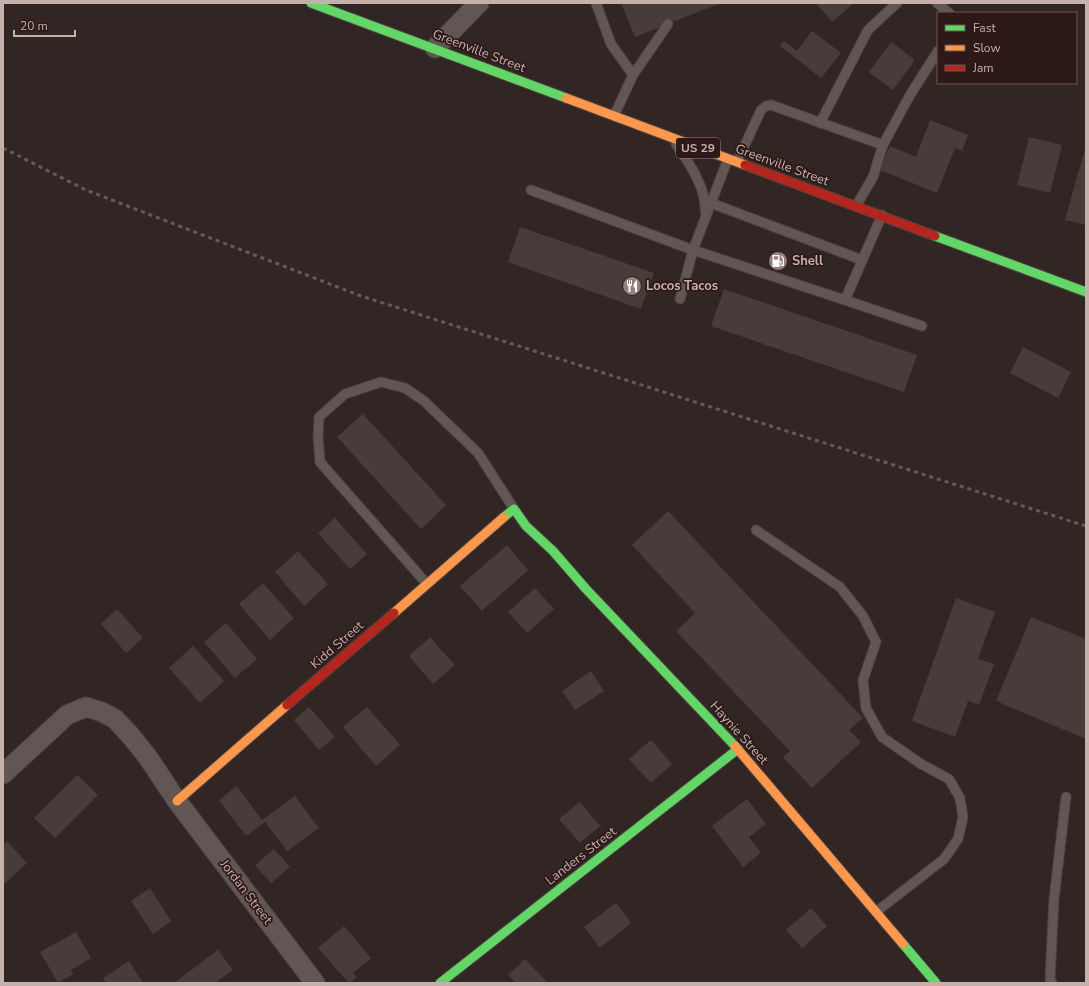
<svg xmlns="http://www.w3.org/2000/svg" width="1089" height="986" font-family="'Nunito Sans',sans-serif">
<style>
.building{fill:#483c3a}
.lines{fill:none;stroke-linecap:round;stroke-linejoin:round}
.lane-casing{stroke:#4c4241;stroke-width:11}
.street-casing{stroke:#4c4241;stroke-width:21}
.fast-casing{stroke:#4c413f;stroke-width:11}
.slow-casing{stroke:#4c413f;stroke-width:11}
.jam-casing{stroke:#4c413f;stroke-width:11}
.lane{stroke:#625654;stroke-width:9}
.street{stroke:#625654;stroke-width:19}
.fast{stroke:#63d668;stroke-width:9}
.slow{stroke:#ff974d;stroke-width:9}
.jam{stroke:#b3261e;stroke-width:9}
.rail{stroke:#645a58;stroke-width:3;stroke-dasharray:4 4;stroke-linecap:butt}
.labels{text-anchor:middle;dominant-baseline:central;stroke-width:3.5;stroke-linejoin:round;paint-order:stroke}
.shield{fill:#2d1a18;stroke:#988380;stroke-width:1}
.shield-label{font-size:12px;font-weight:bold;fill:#c6b0ac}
.street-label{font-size:13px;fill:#c6b0ac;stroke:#2d1a18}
.poi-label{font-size:13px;font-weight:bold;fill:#c6b0ac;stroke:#2d1a18;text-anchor:start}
</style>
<rect width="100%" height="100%" fill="#322625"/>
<!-- building -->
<g class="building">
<polygon points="621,3 721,3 635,37"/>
<polygon points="816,3 854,3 832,22"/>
<polygon points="812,31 841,53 821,78 780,46 784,41 797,51"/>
<polygon points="891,42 915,60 893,90 869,72"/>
<polygon points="930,120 968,135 962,151 955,148 937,193 880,170 890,146 916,157"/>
<polygon points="1029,137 1062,145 1050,193 1017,185"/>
<polygon points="1086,145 1086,225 1065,220"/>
<polygon points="520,227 654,273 641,309 508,262"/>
<polygon points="724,289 917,355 904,392 711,326"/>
<polygon points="1023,347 1071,372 1058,398 1010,373"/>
<polygon points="363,414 446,505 421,529 337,437"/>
<polygon points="668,511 863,718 849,730 861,742 812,788 783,757 790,751 676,631 695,613 632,545"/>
<polygon points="335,518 367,554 350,569 318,533"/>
<polygon points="507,545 528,570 482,611 460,586"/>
<polygon points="298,551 328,584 304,606 275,572"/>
<polygon points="263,583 294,618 270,640 239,604"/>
<polygon points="535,588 554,609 527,633 508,612"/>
<polygon points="956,598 995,612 978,659 994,664 979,705 968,701 955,737 912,721"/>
<polygon points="117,609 143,638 126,653 101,624"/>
<polygon points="1031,617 1086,639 1086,739 996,701"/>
<polygon points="226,623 257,659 235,678 204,642"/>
<polygon points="430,637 455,665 433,684 409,656"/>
<polygon points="193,646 224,681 200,703 169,668"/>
<polygon points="591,671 604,691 575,710 562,691"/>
<polygon points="309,707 335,737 319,750 294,720"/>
<polygon points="367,707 400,745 376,766 343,727"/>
<polygon points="651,740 672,764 651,783 629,759"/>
<polygon points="77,775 98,795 55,838 34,818"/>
<polygon points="237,786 262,820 295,796 319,828 287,851 265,822 246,836 219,800"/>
<polygon points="747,799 766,824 749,837 761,853 743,867 712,826"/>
<polygon points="580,802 600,826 580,843 559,819"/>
<polygon points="7,841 27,863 3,885 3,844"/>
<polygon points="274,849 290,867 271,883 255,865"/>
<polygon points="150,888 171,921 153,934 131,901"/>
<polygon points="616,903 631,923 600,948 584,927"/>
<polygon points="811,908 827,926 802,948 786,930"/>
<polygon points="344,926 371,958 353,973 357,977 350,983 349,983 318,948"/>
<polygon points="76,932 91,958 71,970 73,974 58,983 40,952"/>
<polygon points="218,950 233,970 215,983 174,983"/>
<polygon points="525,959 548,983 516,983 508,975"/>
<polygon points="129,961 143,983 106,983 103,978"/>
</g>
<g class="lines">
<!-- lane casing -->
<g class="lane-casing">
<g id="lane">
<polyline points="596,3 611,44 633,75 614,116"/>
<polyline points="937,3 949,13"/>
<polyline points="633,75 668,24"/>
<polyline points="820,123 868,30 897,3"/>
<path d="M676,144C687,160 698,176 703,194C705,201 705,209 706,216"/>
<polyline points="883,145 910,95 938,51"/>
<polyline points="737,162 761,110 766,106 771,105 883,145 873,177 856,206"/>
<polyline points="531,190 693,250 845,300"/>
<polyline points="711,203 862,260"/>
<polyline points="882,215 845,300 922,326"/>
<polyline points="680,299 693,250 728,159"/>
<polyline points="756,530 840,587 863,616 876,642 863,680 866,708 882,737 921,764 949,779 960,798 963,817 958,839 944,859 876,912"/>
<polyline points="427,584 320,462 318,436 319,417 345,394 381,382 405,388 424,401 478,453 514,509"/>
<polyline points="1052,983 1050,979 1054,899 1066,797"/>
</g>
</g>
<!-- street casing -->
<g class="street-casing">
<g id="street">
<polyline points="435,48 479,3"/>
<polyline points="3,774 67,715 86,707 102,712 115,719 130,735 147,756 177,801 315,983"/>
</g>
</g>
<!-- fast casing -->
<g class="fast-casing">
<g id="fast">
<polyline points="311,3 566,98"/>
<polyline points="935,236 1086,292"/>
<polyline points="504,517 514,509 526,526 553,551 586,589 735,746"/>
<polyline points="903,944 936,983"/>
<polyline points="440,983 738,749"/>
</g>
</g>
<!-- slow casing -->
<g class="slow-casing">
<g id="slow">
<polyline points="566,98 745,165"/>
<polyline points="394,613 504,517"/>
<polyline points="735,746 903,944"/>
<polyline points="177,801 287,705"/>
</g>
</g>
<!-- jam casing -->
<g class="jam-casing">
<g id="jam">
<polyline points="745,165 935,236"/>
<polyline points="287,705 394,613"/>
</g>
</g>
<!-- lane -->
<use href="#lane" class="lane"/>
<!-- street -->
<use href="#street" class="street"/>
<!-- fast -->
<use href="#fast" class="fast"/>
<!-- slow -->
<use href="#slow" class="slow"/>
<!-- jam -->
<use href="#jam" class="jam"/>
<!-- rail -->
<polyline class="rail" points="3,148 86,190 361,296 1086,526"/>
</g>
<!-- icons -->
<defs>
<g id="fuel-disc" transform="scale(1)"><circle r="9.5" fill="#92807d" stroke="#2d1a18"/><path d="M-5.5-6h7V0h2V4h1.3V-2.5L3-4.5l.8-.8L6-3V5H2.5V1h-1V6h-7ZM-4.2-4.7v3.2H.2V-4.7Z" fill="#fff"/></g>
<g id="restaurant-disc" transform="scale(1)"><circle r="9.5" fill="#92807d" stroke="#2d1a18"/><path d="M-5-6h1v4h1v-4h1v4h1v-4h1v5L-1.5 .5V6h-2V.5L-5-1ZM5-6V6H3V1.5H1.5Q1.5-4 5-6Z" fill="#fff"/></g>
</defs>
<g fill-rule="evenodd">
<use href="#fuel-disc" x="778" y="261"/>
<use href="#restaurant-disc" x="632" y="286"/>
</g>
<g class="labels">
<!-- shield labels -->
<rect class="shield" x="676" y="138" width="44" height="20" rx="3"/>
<g class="shield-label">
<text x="698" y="148">US 29</text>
</g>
<!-- street labels -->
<g class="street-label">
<text transform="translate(479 51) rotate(21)">Greenville Street</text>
<text transform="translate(782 165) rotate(20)">Greenville Street</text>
<text transform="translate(337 645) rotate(-41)">Kidd Street</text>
<text transform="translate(739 733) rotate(48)">Haynie Street</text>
<text transform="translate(581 856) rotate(-38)">Landers Street</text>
<text transform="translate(246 892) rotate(53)">Jordan Street</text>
</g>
<!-- poi labels -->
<g class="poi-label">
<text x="792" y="261">Shell</text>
<text x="646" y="286">Locos Tacos</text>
</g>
</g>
<!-- border -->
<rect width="1089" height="986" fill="none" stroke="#c6b0ac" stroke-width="8"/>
<!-- legend -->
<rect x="937" y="12" width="140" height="72" fill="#2d1a18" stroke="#6a5653"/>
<rect x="945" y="25" width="20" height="6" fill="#63d668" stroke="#6a5653"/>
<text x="973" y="32" font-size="12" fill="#c6b0ac">Fast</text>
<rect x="945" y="45" width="20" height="6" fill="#ff974d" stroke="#6a5653"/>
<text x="973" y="52" font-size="12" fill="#c6b0ac">Slow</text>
<rect x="945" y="65" width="20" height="6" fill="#b3261e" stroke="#6a5653"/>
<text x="973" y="72" font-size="12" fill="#c6b0ac">Jam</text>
<!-- scale -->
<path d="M14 30v6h61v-6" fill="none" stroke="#c6b0ac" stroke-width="2"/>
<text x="20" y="30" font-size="12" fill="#c6b0ac" stroke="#2d1a18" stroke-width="3" paint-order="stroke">20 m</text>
</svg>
